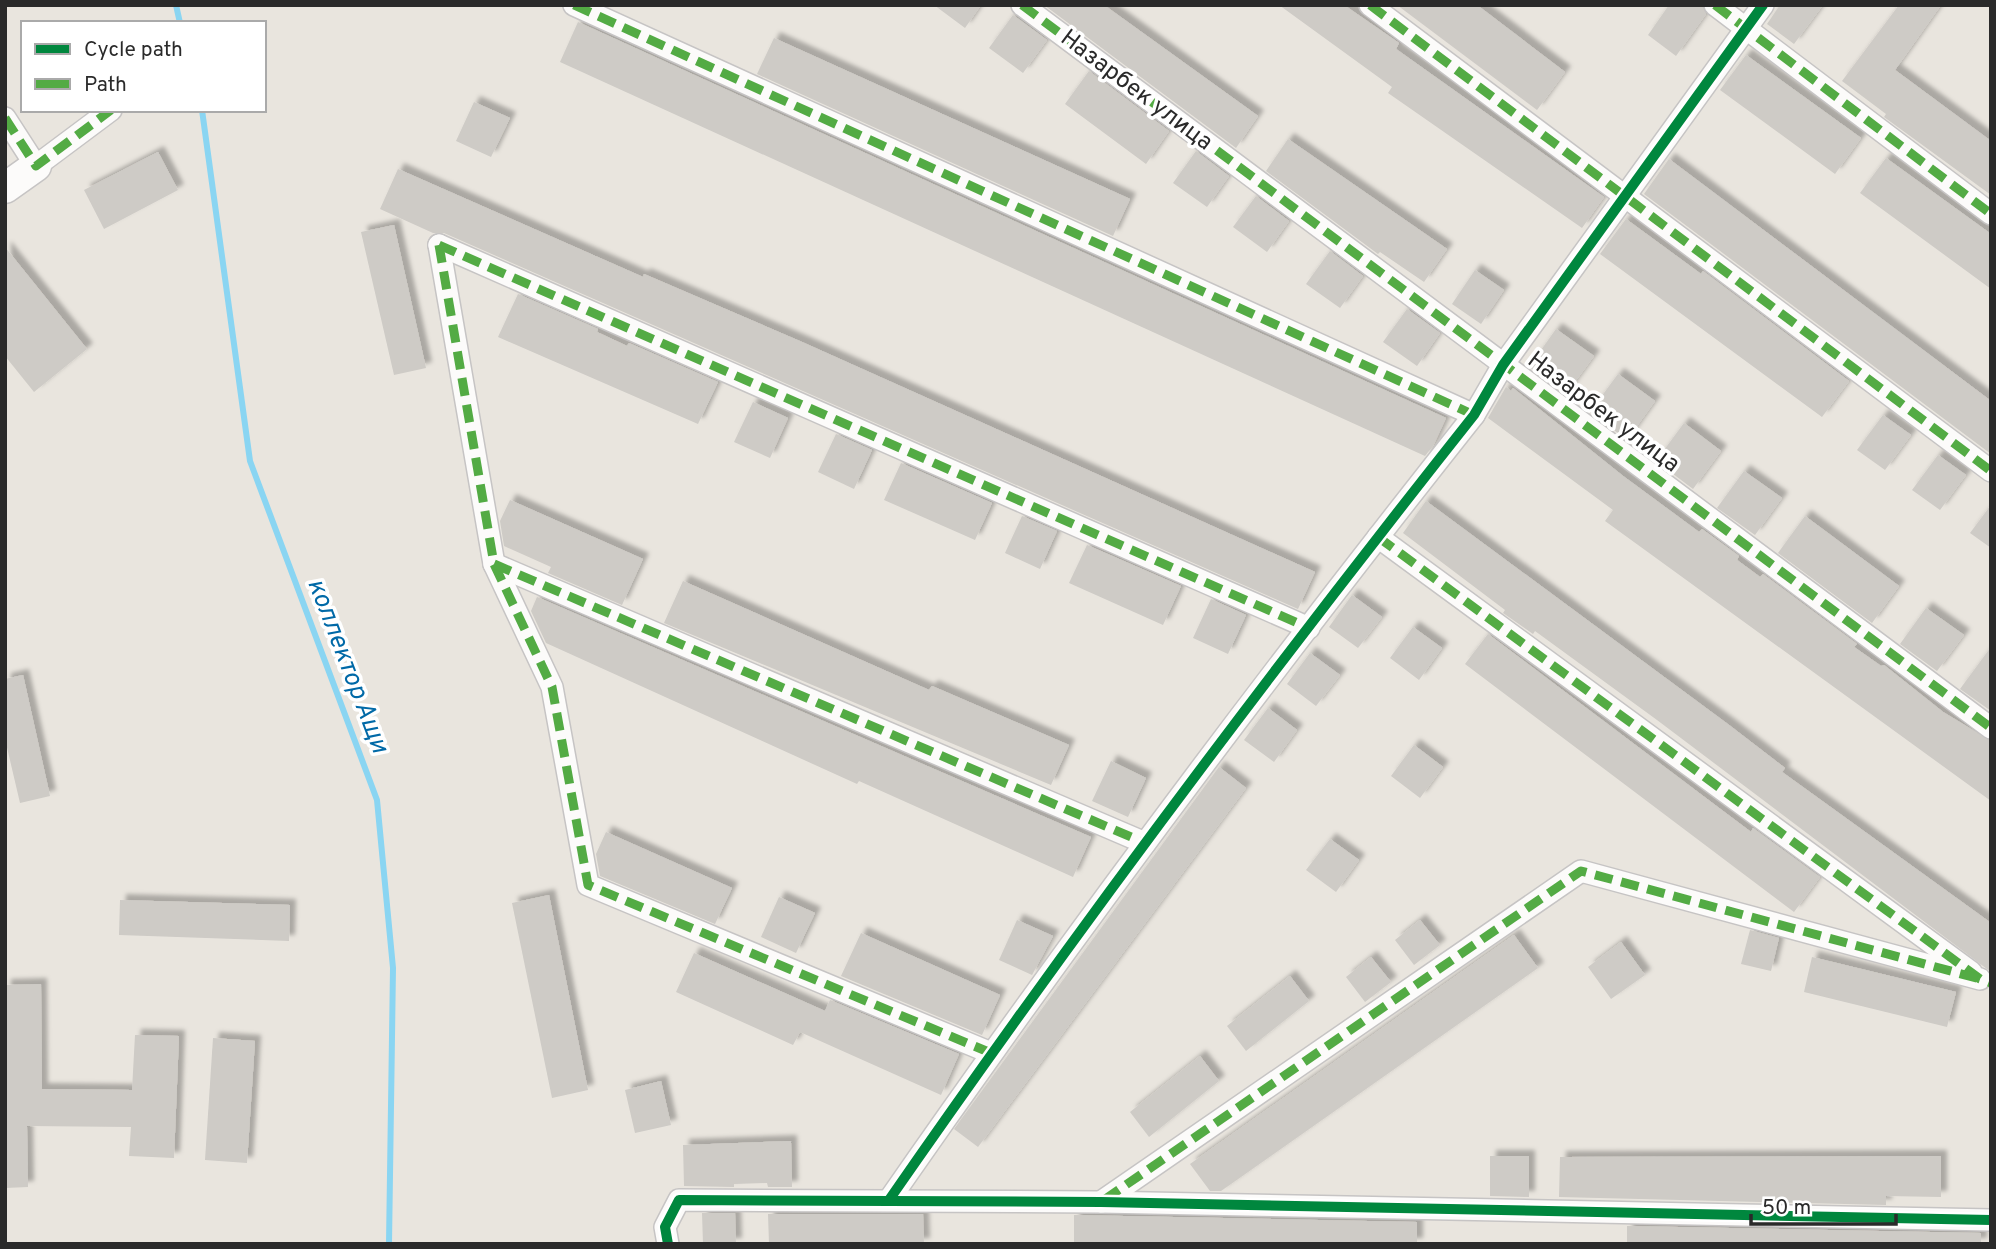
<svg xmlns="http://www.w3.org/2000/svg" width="1996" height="1249" font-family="Overpass,sans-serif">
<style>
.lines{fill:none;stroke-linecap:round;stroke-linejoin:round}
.stream{stroke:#8ad5f2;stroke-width:6}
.building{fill:#cecbc6;filter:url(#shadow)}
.street-casing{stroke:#c6c4c4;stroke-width:24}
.secondary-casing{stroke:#c6c4c4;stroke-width:33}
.street{stroke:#fcfbfa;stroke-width:21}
.secondary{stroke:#fcfbfa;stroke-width:30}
.quiet{stroke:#53ab44;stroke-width:9;stroke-dasharray:18 9;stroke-linecap:butt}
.cycleway-casing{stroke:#fff;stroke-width:15}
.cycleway{stroke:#00873e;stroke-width:10}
.labels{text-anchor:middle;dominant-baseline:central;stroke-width:7;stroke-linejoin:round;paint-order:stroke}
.street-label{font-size:24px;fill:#2a2a2a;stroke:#fff}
.water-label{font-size:26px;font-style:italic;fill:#0069a7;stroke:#fff}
</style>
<defs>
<filter id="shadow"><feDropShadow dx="6" dy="-6" stdDeviation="2" flood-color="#0004"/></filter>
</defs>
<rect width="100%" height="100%" fill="#e9e5de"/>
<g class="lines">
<!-- stream -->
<g class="stream">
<polyline points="176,5 180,23"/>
<polyline points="202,110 250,461 377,800 393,968 389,1244"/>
</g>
</g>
<!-- building -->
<g class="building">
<polygon points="934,5 981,5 965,28"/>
<polygon points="1044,5 1104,5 1258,116 1236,148"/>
<polygon points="1279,5 1344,5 1399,43 1396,49 1604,197 1582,228 1388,93 1392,87"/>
<polygon points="1397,5 1477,5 1565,72 1537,110"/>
<polygon points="1669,5 1702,5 1706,14 1676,56 1648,35"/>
<polygon points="1780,5 1823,5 1794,44 1767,24"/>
<polygon points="1899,5 1941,5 1895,70 1991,141 1991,195 1884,117 1886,114 1842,81"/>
<polygon points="1013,15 1047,40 1023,73 989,48"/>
<polygon points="578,22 1446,418 1433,446 1425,456 560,62"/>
<polygon points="774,38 1130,199 1113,236 757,74"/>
<polygon points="1746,55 1861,138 1835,174 1720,90"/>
<polygon points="1089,71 1169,131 1146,164 1065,104"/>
<polygon points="474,102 510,118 491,157 456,141"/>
<polygon points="1288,139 1447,249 1424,282 1380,252 1378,254 1266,171"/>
<polygon points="1196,151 1229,176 1207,207 1173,183"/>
<polygon points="158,152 178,190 104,229 84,190"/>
<polygon points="1886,158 1991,234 1991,289 1860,193"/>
<polygon points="1669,159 1991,401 1991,454 1644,194"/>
<polygon points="398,169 643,277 644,274 802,342 1315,572 1298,609 444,233 433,233 380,209"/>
<polygon points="1256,196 1289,221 1267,252 1233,227"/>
<polygon points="1626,219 1701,274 1703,271 1849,381 1822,417 1600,254"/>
<polygon points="394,225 426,368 394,375 361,232"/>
<polygon points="5,247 87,349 34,392 5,356"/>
<polygon points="1330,251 1363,276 1340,308 1306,284"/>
<polygon points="1475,270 1504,290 1481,324 1452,304"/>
<polygon points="518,294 598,329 597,332 627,346 629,343 718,382 698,424 498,337"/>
<polygon points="1407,309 1440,333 1417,366 1383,342"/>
<polygon points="1556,329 1594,356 1566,394 1529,367"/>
<polygon points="1618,374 1655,401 1627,440 1590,412"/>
<polygon points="1506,387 1511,391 1513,388 1623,476 1699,532 1702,529 1739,556 1737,560 1760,577 1763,574 1857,644 1854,647 1881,666 1884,665 1943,712 1991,741 1991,801 1605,521 1613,510 1488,418"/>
<polygon points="753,402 788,418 770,458 734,442"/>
<polygon points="1883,415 1911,435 1885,470 1857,450"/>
<polygon points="1684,423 1721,451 1693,489 1656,461"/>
<polygon points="836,434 872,450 854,489 818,472"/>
<polygon points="1938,455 1966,475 1940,510 1912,490"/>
<polygon points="901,463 992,503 975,540 884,500"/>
<polygon points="1744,471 1782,498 1755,535 1717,508"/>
<polygon points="510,500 643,559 622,605 548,573 551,567 504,546 500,521"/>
<polygon points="1426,501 1729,725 1785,768 1782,772 1991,923 1991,972 1657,720 1535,631 1533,634 1503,613 1505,610 1403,533"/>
<polygon points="1991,505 1991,548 1970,533"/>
<polygon points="1022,516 1057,531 1040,569 1005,553"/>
<polygon points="1805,516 1899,586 1872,623 1778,553"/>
<polygon points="1087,545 1181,586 1163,625 1069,583"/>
<polygon points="683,581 929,690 932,686 1069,745 1051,785 664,623"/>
<polygon points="1352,595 1382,617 1358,648 1329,627"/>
<polygon points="537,597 1091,837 1073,877 859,781 857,784 546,643 531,611"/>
<polygon points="1211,599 1246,615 1228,654 1193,638"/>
<polygon points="1926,608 1964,635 1937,671 1900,644"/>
<polygon points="1413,627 1442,648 1419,680 1390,658"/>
<polygon points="1488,634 1723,811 1751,832 1753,828 1820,877 1794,912 1465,664"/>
<polygon points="1991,647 1991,711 1960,689"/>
<polygon points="1310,653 1340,675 1316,706 1287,684"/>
<polygon points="23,675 50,796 20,803 5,739 5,679"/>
<polygon points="1268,708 1297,730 1274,762 1244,740"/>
<polygon points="1414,745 1443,767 1420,798 1391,776"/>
<polygon points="1111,761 1146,778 1128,817 1092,801"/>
<polygon points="1219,767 1246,788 978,1147 954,1129"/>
<polygon points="606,832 732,888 715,924 600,876 596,854"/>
<polygon points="1330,839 1359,860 1336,892 1306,870"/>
<polygon points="549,895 588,1090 552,1098 512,903"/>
<polygon points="779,897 815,913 796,953 761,937"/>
<polygon points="120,900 290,905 289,941 119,935"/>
<polygon points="1017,920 1053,936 1032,975 999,960"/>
<polygon points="1420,920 1440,945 1414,965 1395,940"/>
<polygon points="1750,930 1779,938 1771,971 1741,964"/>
<polygon points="861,933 1000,995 982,1035 841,976"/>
<polygon points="1514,935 1538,968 1221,1191 1210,1191 1190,1164"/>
<polygon points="1621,942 1645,975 1611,999 1588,967"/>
<polygon points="694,953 825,1011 830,1000 959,1054 941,1095 800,1032 793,1045 676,992"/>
<polygon points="1371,957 1391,982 1365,1002 1346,977"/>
<polygon points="1812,957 1956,992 1947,1027 1804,992"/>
<polygon points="1290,976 1309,1001 1246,1051 1227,1026"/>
<polygon points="41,984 42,1089 132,1090 135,1035 179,1036 174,1158 129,1156 131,1127 27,1126 28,1187 5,1188 5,985"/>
<polygon points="213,1038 255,1041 247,1163 205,1160"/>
<polygon points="1200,1056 1219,1081 1149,1137 1130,1112"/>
<polygon points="661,1081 671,1125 635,1133 625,1090"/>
<polygon points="791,1141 792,1187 768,1187 767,1183 734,1184 734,1187 684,1186 683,1145"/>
<polygon points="1490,1156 1529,1156 1529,1197 1490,1196"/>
<polygon points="1941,1156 1941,1197 1886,1196 1886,1205 1559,1197 1560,1157"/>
<polygon points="702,1213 735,1213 736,1244 703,1244"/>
<polygon points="768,1214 923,1214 924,1244 769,1244"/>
<polygon points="1074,1215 1417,1222 1417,1244 1074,1244"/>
<polygon points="1627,1226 1981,1233 1981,1244 1627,1244"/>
</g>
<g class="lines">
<!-- street casing -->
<g class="street-casing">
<g id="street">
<polyline points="574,5 1474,415"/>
<polyline points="1022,5 1991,728"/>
<polyline points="1370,5 1991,471"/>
<polyline points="1715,5 1991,214"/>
<polyline points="5,118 36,166 111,110"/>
<polyline points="439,245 494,564 552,687 588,885 991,1053"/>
<polyline points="439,245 1309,628"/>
<polyline points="1378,537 1971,972"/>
<polyline points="494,564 1145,843"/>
<path d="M889,1200C1075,932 1271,671 1474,415L1503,365L1763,5"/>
<polyline points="1101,1202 1581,871 1980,979"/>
<polyline points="668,1244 665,1227 679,1200 1101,1202 1991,1220"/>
</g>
</g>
<!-- secondary casing -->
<g class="secondary-casing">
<polyline id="secondary" points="5,188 36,166"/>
</g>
<!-- street -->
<use href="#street" class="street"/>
<!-- secondary -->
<use href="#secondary" class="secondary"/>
<!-- quiet -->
<g class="quiet">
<polyline points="574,5 1474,415"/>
<polyline points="1022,5 1991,728"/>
<polyline points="1370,5 1991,471"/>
<polyline points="1715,5 1991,214"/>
<polyline points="5,118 36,166 111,110"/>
<polyline points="439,245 494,564 552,687 588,885 991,1053"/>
<polyline points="439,245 1309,628"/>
<polyline points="1378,537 1980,979 1991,983"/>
<polyline points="494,564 1145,843"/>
<polyline points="1104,1200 1581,871 1980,979"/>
</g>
<!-- cycleway casing -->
<g class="cycleway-casing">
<g id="cycleway">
<path d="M889,1200C1075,932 1271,671 1474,415L1503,365L1763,5"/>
<polyline points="668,1244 665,1227 679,1200 1101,1202 1991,1220"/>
</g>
</g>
<!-- cycleway -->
<use href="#cycleway" class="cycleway"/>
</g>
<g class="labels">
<!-- street labels -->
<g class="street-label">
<text transform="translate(1136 91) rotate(37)">Назарбек улица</text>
<text transform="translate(1603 413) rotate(37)">Назарбек улица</text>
</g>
<!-- water labels -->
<g class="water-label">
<text transform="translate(347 666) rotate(69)">коллектор Ащи</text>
</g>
</g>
<!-- border -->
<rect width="1996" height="1249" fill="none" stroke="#2a2a2a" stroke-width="14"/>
<!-- legend -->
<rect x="21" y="21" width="245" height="91" fill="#ffffff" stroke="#aaaaaa" stroke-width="2"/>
<rect x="35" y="44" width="35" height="10" fill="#00873e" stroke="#aaaaaa" stroke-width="2"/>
<text x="84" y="56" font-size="21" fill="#2a2a2a">Cycle path</text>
<rect x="35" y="79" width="35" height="10" fill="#53ab44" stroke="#aaaaaa" stroke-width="2"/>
<text x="84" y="91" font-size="21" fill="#2a2a2a">Path</text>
<!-- scale -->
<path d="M1751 1214v10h145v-10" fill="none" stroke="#2a2a2a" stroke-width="3.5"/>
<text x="1762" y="1214" font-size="21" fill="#2a2a2a" stroke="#ffffff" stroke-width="5" paint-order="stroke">50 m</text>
</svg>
